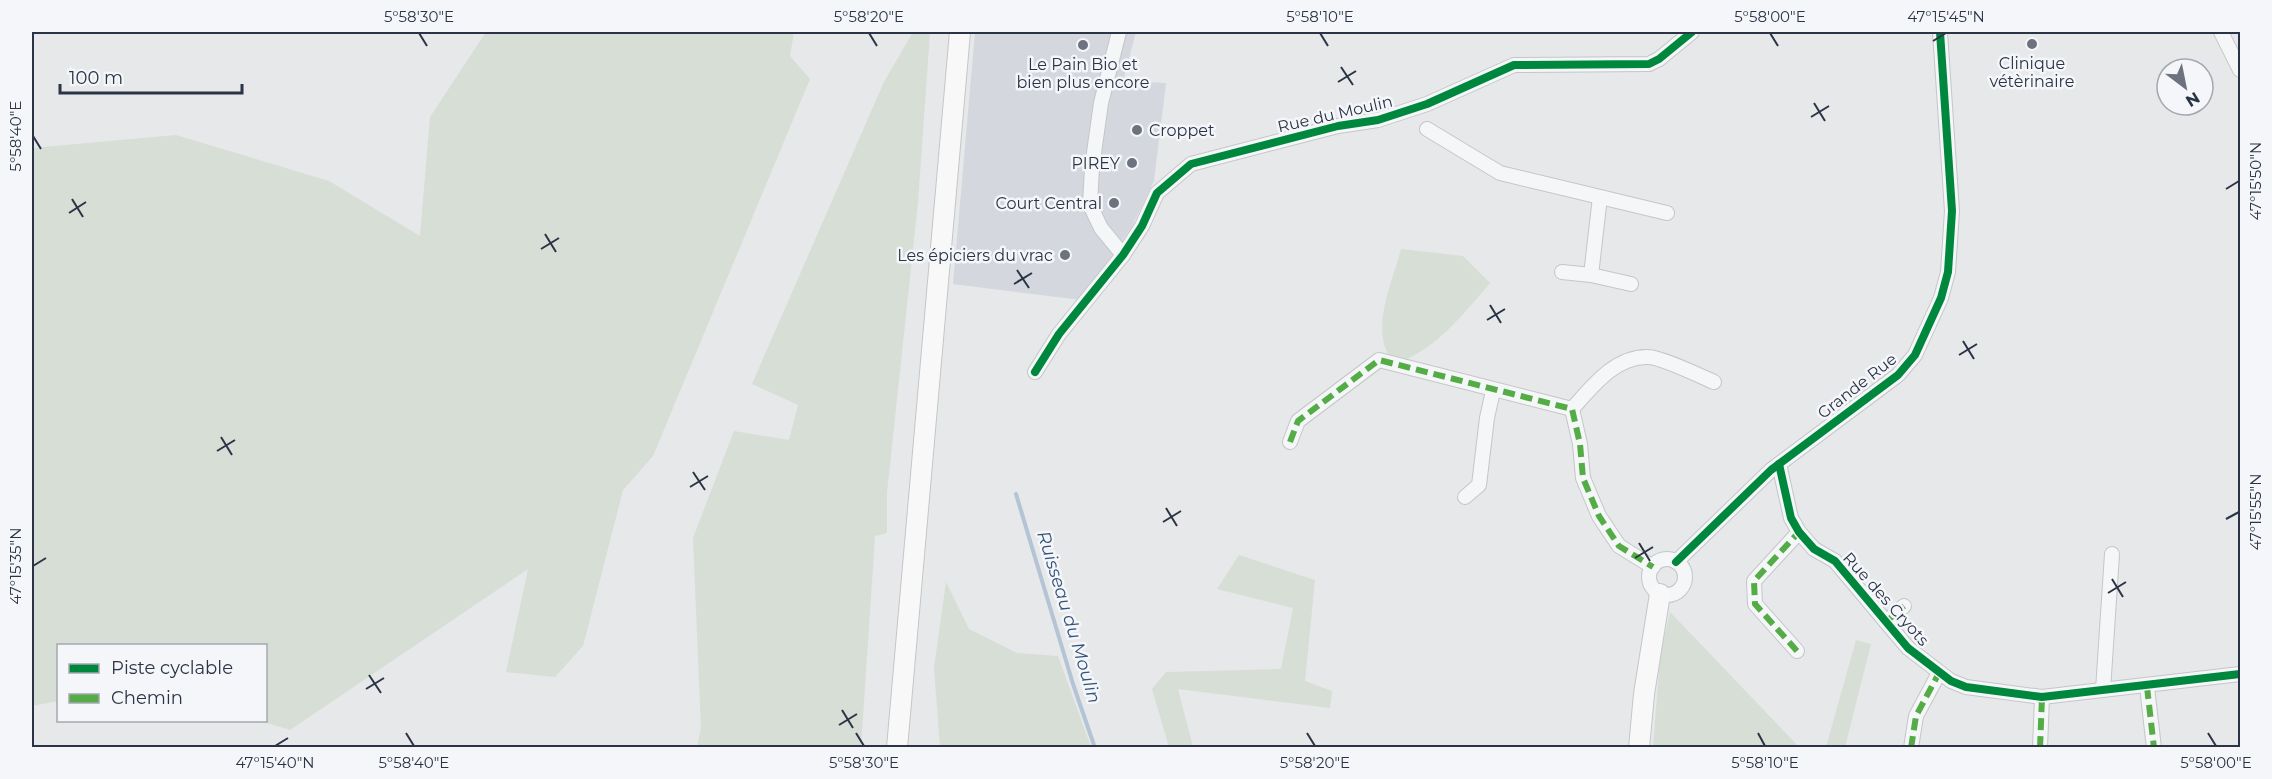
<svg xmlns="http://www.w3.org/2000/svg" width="2272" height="779" font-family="Montserrat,sans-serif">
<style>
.built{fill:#d4d7dd}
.green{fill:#d6ded6}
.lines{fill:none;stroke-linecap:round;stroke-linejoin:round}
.stream{stroke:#b4c4d5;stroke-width:4}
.street-casing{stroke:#c4c6c8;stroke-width:16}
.secondary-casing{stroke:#c4c6c8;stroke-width:22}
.street{stroke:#f5f6f7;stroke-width:14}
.secondary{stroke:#f8f8f8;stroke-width:20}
.quiet{stroke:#54ac47;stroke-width:6;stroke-dasharray:12 6;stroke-linecap:butt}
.cycleway-casing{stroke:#f4f6f9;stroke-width:11}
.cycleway{stroke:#00873e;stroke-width:8}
.ticks{fill:none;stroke:#2b3445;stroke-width:2}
.poi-dot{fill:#6c737f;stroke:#f4f6f9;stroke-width:2}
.labels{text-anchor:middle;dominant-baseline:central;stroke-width:5;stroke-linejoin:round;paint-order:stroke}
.poi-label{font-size:16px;fill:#2b3445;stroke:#f4f6f9;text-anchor:end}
.street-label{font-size:16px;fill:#2b3445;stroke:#f4f6f9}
.water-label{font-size:18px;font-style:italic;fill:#34527a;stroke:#f4f6f9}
.neatline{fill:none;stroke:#2b3445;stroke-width:2}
.ticks-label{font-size:15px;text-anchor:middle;fill:#2b3445}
</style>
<rect width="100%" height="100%" fill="#e6e8ea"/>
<!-- built -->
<polygon class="built" points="975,32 1136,32 1123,81 1166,83 1154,181 1132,226 1081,300 953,284"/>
<!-- green -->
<g class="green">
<polygon points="486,32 794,32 790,56 810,79 653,456 623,490 583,646 555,677 506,672 528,569 290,730 261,721 266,720 266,646 58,646 58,701 32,706 32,148 176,135 329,181 420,236 430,117"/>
<polygon points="913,32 930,32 918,202 887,493 887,533 875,536 861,747 697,747 701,728 693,538 734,431 789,440 798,405 752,384 884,82"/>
<path d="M1401,249L1463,256L1490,283C1466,311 1441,343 1407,359L1388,354C1372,323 1393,281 1401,249Z"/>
<polygon points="1239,555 1315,580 1305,681 1332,691 1330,708 1178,689 1193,747 1169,747 1152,689 1166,672 1281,669 1293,608 1217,589"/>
<polygon points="946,582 969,629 1017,653 1058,656 1091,747 940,747 934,668"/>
<polygon points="1670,612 1799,747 1653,747 1660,657"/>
<polygon points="1856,640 1871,644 1845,747 1826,747"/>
</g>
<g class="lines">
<!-- stream -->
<polyline class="stream" points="1016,494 1073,684 1095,748"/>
<!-- street casing -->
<g class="street-casing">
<g id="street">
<polyline points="1119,32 1101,103 1092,167 1090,205 1101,228 1123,255"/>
<polyline points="2221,32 2240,70"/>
<polyline points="1427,129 1500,173 1667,213"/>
<polyline points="1600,197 1591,275 1631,284"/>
<polyline points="1562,272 1591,275"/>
<polyline points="1035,372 1059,334 1123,255 1142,226 1157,193 1191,164 1338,126 1378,120 1427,104 1514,65 1649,64 1659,59 1692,32"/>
<path d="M1572,409C1592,387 1615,356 1648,357C1661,357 1700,376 1714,382"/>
<polyline points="1290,442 1298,421 1379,360 1572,409 1580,444 1583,478 1599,516 1619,546 1653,567"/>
<polyline points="1779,464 1791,518 1799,532 1814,549 1835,561 1908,648 1951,681 1966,687 2042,697 2240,674"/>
<polyline points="1465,497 1479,485 1487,418 1493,391"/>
<circle cx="1667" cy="577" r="18"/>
<polyline points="1676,562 1771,470 1898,375 1915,355 1941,298 1948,272 1952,211 1940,32"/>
<polyline points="1886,622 1904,606"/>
<polyline points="1797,651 1755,604 1754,581 1799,532"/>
<polyline points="2147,687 2154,748"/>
<polyline points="2103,690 2112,554"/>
<polyline points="1911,748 1916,716 1939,673"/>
<polyline points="2040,748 2042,697"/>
</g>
</g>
<!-- secondary casing -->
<g class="secondary-casing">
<g id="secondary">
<polyline points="897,748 960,32"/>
<polyline points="1639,748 1644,694 1660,594"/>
</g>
</g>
<!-- street -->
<use href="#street" class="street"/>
<!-- secondary -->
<use href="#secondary" class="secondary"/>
<!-- quiet -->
<g class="quiet">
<polyline points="1290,442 1298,421 1379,360 1572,409 1580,444 1583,478 1599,516 1619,546 1653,567"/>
<polyline points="1886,622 1904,606"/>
<polyline points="1797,651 1755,604 1754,581 1799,532"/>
<polyline points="2147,687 2154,748"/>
<polyline points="1911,748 1916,716 1939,673"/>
<polyline points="2040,748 2042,697"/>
</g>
<!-- cycleway casing -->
<g class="cycleway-casing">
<g id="cycleway">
<polyline points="1035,372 1059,334 1123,255 1142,226 1157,193 1191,164 1338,126 1378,120 1427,104 1514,65 1649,64 1659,59 1692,32"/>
<polyline points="1779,464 1791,518 1799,532 1814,549 1835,561 1908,648 1951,681 1966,687 2042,697 2240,674"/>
<polyline points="1676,562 1771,470 1898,375 1915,355 1941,298 1948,272 1952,211 1940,32"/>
</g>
</g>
<!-- cycleway -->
<use href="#cycleway" class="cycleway"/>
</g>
<!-- ticks -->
<path class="ticks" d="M419,33L427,46M869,33L877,46M1320,33L1328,46M1770,33L1778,46M1933,41L1946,33M1341,67L1353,85M1338,82L1356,71M1814,103L1825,121M1811,117L1829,106M33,136L41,149M2226,189L2239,181M72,199L83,217M69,213L86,202M545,234L556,252M541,249L559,238M1017,270L1029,288M1014,284L1032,273M1490,305L1501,323M1487,320L1505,309M1963,341L1974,359M1959,355L1977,344M221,437L232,455M217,451L235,440M693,472L705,490M690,487L708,476M1166,508L1177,526M2226,519L2239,512M1163,522L1181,511M1639,543L1650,561M1635,558L1653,547M33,566L46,558M2112,579L2123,597M2108,593L2126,582M369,675L381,693M366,689L384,678M842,710L853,728M839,725L857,714M406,733L414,746M856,733L864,746M1307,733L1315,746M1758,733L1765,746M2208,733L2216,746M275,746L288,738"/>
<!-- markers -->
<g class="poi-dot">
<circle cx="2032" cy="44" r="6"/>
<circle cx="1083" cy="45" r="6"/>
<circle cx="1137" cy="130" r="6"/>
<circle cx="1132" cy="163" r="6"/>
<circle cx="1114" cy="203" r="6"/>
<circle cx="1065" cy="255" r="6"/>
</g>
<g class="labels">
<!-- poi labels -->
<g class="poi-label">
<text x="2032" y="63" text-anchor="middle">Clinique<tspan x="2032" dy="18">vétèrinaire</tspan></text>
<text x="1083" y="64" text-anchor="middle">Le Pain Bio et<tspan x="1083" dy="18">bien plus encore</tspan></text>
<text x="1149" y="130" text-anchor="start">Croppet</text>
<text x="1120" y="163">PIREY</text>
<text x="1102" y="203">Court Central</text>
<text x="1053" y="255">Les épiciers du vrac</text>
</g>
<!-- street labels -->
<g class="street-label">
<text transform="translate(1335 114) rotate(-13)">Rue du Moulin</text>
<text transform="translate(1857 386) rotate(-38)">Grande Rue</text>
<text transform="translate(1886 599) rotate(48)">Rue des Cryots</text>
</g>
<!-- water labels -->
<g class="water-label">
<text transform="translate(1069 617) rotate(73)">Ruisseau du Moulin</text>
</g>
</g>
<!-- border -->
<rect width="2272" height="779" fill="none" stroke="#f4f6f9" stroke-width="66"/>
<!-- legend -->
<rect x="57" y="644" width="210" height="78" fill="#f4f6f9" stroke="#a4a8b1" stroke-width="1.5"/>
<rect x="69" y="664" width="30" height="9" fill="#00873e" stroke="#a4a8b1" stroke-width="1.5"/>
<text x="111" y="674" font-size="18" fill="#2b3445">Piste cyclable</text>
<rect x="69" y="694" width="30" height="9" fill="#54ac47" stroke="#a4a8b1" stroke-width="1.5"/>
<text x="111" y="704" font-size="18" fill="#2b3445">Chemin</text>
<!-- north arrow -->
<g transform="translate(2185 87) rotate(148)"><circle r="28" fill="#f4f6f9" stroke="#a4a8b1" stroke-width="1.5"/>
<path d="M0-4.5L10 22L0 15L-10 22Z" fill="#6c737f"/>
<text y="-9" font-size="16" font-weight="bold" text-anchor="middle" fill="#2b3445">N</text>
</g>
<!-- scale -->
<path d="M60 84v9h182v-9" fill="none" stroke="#2b3445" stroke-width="3"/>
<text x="69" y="84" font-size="18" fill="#2b3445" stroke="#f4f6f9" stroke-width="4.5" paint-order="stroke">100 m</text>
<rect x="33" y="33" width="2206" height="713" class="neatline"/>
<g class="ticks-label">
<text x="419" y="22">5°58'30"E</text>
<text x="869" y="22">5°58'20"E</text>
<text x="1320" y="22">5°58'10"E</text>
<text x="1770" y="22">5°58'00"E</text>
<text x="1946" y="22">47°15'45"N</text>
<text transform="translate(16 136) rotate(-90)" y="5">5°58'40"E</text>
<text transform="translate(2256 181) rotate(-90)" y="5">47°15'50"N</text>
<text transform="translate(2256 512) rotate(-90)" y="5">47°15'55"N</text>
<text transform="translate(16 566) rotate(-90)" y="5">47°15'35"N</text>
<text x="275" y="768">47°15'40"N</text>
<text x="414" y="768">5°58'40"E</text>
<text x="864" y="768">5°58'30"E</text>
<text x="1315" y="768">5°58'20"E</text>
<text x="1765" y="768">5°58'10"E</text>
<text x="2216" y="768">5°58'00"E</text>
</g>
</svg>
